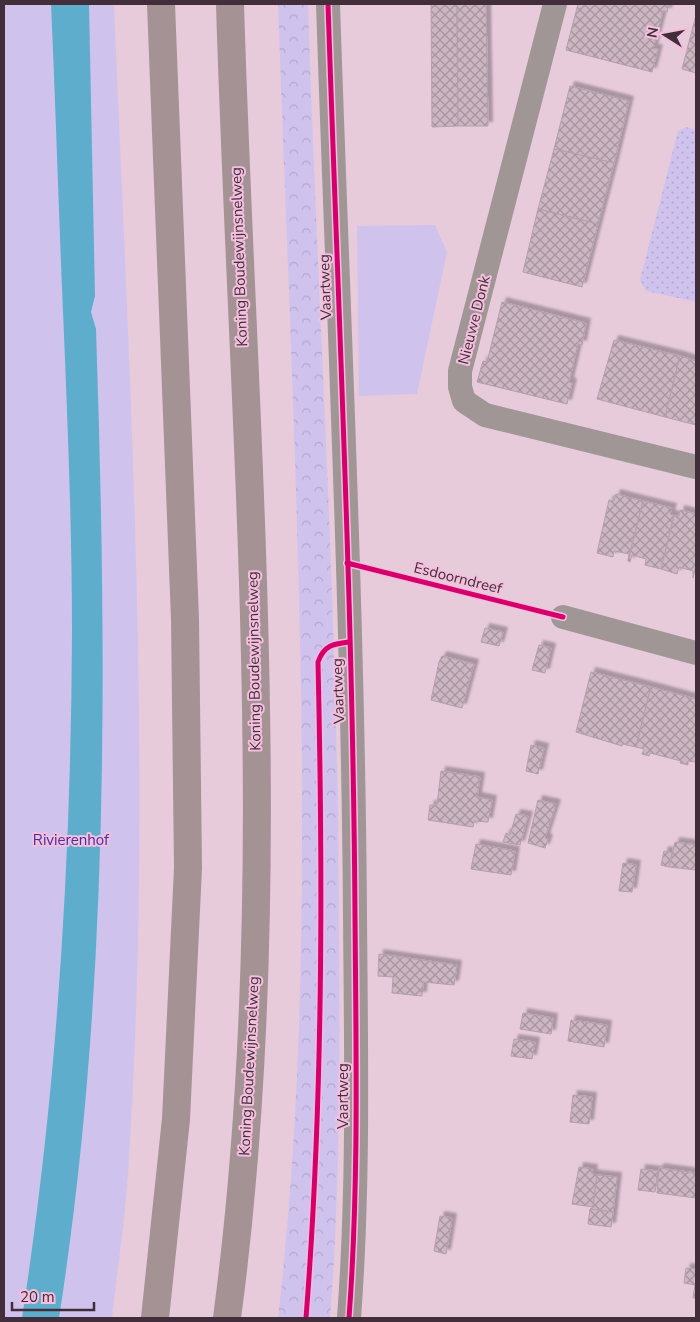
<svg xmlns="http://www.w3.org/2000/svg" width="700" height="1322" font-family="'Nunito Sans',sans-serif">
<style>
.grass{fill:url(#grass-dots)}
.forest{fill:url(#forest-crowns)}
.park{fill:#cfc3ed}
.water{fill:#5fadcc}
.building{fill:url(#building-cross-hatch);stroke:#b59fac;filter:url(#shadow)}
.lines{fill:none;stroke-linecap:round;stroke-linejoin:round}
.street{stroke:#a19696;stroke-width:24}
.highway{stroke:#a49295;stroke-width:28}
.cycleway-casing{stroke:#f3bfdd;stroke-width:8}
.cycleway{stroke:#d6006c;stroke-width:5}
.labels{text-anchor:middle;dominant-baseline:central;stroke-width:4;stroke-linejoin:round;paint-order:stroke}
.street-label{font-size:15px;fill:#422e3a;stroke:#f3bfdd}
.park-label{font-size:15px;fill:#422fa0;stroke:#f3bfdd}
</style>
<defs>
<pattern id="grass-dots" width="8" height="8" patternUnits="userSpaceOnUse" patternTransform="scale(1.25)"><rect width="8" height="8" fill="#cfc3ed"/><path d="M2 2h.1M6 6h.1" fill="none" stroke="#b3a8cc" stroke-width="1.8" stroke-linecap="round"/></pattern>
<pattern id="forest-crowns" width="20" height="18" patternUnits="userSpaceOnUse" patternTransform="scale(1.25)"><rect width="20" height="18" fill="#cfc3ed"/><path d="M2 6a3 3 0 1 1 6 0M12 15a3 3 0 1 1 6 0" fill="none" stroke="#b3a8cc"/></pattern>
<pattern id="building-cross-hatch" width="8" height="8" patternUnits="userSpaceOnUse" patternTransform="scale(1.25)"><rect width="8" height="8" fill="#ccb6c2"/><path d="M0 0l8 8M0 8l8-8" fill="none" stroke="#a7949f"/></pattern>
<filter id="shadow"><feDropShadow dx="4.5" dy="-4.5" stdDeviation="1" flood-color="#0004"/></filter>
</defs>
<rect width="100%" height="100%" fill="#e7cbdb"/>
<!-- grass -->
<polygon class="grass" points="686,127 696,130 696,302 646,291 640,280 678,131"/>
<!-- forest -->
<path class="forest" d="M278,4H308C318,316 339,629 339,942C340,1067 340,1193 330,1318H278C302,1110 304,900 301,691C297,462 286,233 278,4Z"/>
<!-- park -->
<g class="park">
<path d="M4,4H114C130,393 154,784 128,1174C125,1222 117,1270 112,1318H4Z"/>
<polygon points="435,225 447,252 417,394 359,396 357,226"/>
</g>
<!-- water -->
<path class="water" d="M51,4H89L95,296L91,312L96,329C107,659 110,991 59,1318H22C57,1091 71,862 72,632C72,533 68,434 64,335C59,224 56,114 51,4Z"/>
<!-- building -->
<g class="building">
<polygon points="431,4 457,4 458,126 432,127"/>
<polygon points="457,4 486,4 488,126 458,126"/>
<polygon points="578,4 669,4 667,12 663,11 653,49 658,49 652,72 566,50"/>
<polygon points="696,15 696,73 682,69"/>
<polygon points="570,86 629,101 614,163 554,149"/>
<polygon points="554,149 614,163 598,224 538,209"/>
<polygon points="538,209 598,224 582,287 523,272"/>
<polygon points="502,302 586,323 582,345 578,344 569,382 572,383 567,404 477,382 483,361 487,362"/>
<polygon points="614,340 680,356 665,417 597,399"/>
<polygon points="680,356 696,361 696,425 665,417"/>
<polygon points="616,494 643,501 628,561 629,554 614,551 613,557 597,553 609,500 614,501"/>
<polygon points="643,501 672,508 670,514 674,516 661,569 645,565 646,559 632,555 630,562 628,561"/>
<polygon points="680,510 696,514 696,565 693,578 693,571 679,567 677,574 661,569 674,516 679,516"/>
<polygon points="485,628 503,632 499,646 481,642"/>
<polygon points="539,645 551,648 545,673 532,670"/>
<polygon points="442,656 474,664 462,708 431,700 439,662"/>
<polygon points="591,672 651,687 636,747 622,744 622,746 576,732"/>
<polygon points="651,687 696,699 696,762 688,761 688,765 680,763 681,761 650,753 649,756 642,754 644,749 636,747"/>
<polygon points="531,745 544,748 538,774 526,771"/>
<polygon points="441,771 480,777 477,797 492,800 488,822 474,821 473,827 428,820 430,805 437,805"/>
<polygon points="538,800 556,804 545,838 548,839 545,848 528,843"/>
<polygon points="516,814 528,816 520,845 503,842 506,833 510,835"/>
<polygon points="675,842 696,845 696,870 669,867"/>
<polygon points="476,844 515,851 511,875 471,869"/>
<polygon points="664,851 672,853 669,867 661,865"/>
<polygon points="623,863 636,865 632,892 619,891"/>
<polygon points="379,954 457,965 454,985 423,982 422,996 392,993 393,977 378,976"/>
<polygon points="523,1013 553,1018 551,1034 520,1029"/>
<polygon points="571,1020 607,1025 604,1047 568,1041"/>
<polygon points="514,1039 535,1042 532,1059 511,1056"/>
<polygon points="573,1095 592,1097 589,1124 570,1122"/>
<polygon points="579,1167 593,1169 592,1174 597,1175 593,1207 572,1204"/>
<polygon points="659,1168 696,1173 696,1198 657,1193"/>
<polygon points="641,1169 658,1171 655,1192 638,1190"/>
<polygon points="597,1175 617,1177 613,1212 590,1209 593,1207"/>
<polygon points="590,1209 613,1212 611,1227 588,1224"/>
<polygon points="440,1216 452,1218 446,1254 434,1251"/>
<polygon points="686,1268 696,1269 696,1298 693,1298 695,1285 684,1283"/>
</g>
<g class="lines">
<!-- street -->
<g class="street">
<path d="M328,4C338,307 353,611 355,915C356,1050 359,1184 349,1318"/>
<polyline points="555,4 460,371 460,387 464,401 485,415 696,467"/>
<polyline points="563,617 696,653"/>
</g>
<!-- highway -->
<g class="highway">
<polyline points="155,1318 176,1119 188,868 185,619 161,4"/>
<path d="M227,1318C285,882 243,442 230,4"/>
</g>
<!-- cycleway casing -->
<g class="cycleway-casing">
<g id="cycleway">
<path d="M328,4C338,307 353,611 355,915C356,1050 359,1184 349,1318"/>
<polyline points="347,563 563,617"/>
<path d="M306,1318C323,1100 323,881 318,662C324,645 333,644 349,642"/>
</g>
</g>
<!-- cycleway -->
<use href="#cycleway" class="cycleway"/>
</g>
<g class="labels">
<!-- street labels -->
<g class="street-label">
<text transform="translate(239 257) rotate(-92)">Koning Boudewijnsnelweg</text>
<text transform="translate(325 287) rotate(-92)">Vaartweg</text>
<text transform="translate(474 320) rotate(-76)">Nieuwe Donk</text>
<text transform="translate(458 578) rotate(14)">Esdoorndreef</text>
<text transform="translate(254 661) rotate(-91)">Koning Boudewijnsnelweg</text>
<text transform="translate(338 691) rotate(-92)">Vaartweg</text>
<text transform="translate(249 1066) rotate(-87)">Koning Boudewijnsnelweg</text>
<text transform="translate(343 1096) rotate(-90)">Vaartweg</text>
</g>
<!-- park labels -->
<g class="park-label">
<text x="71" y="840">Rivierenhof</text>
</g>
</g>
<!-- border -->
<rect width="700" height="1322" fill="none" stroke="#422e3a" stroke-width="10"/>
<!-- north arrow -->
<g transform="translate(665 35) rotate(281)" stroke="#f3bfdd" stroke-width="4" paint-order="stroke">
<path d="M0-4L9 19L0 12L-9 19Z" fill="#422e3a"/>
<text y="-8" font-size="14" font-weight="bold" text-anchor="middle" fill="#422e3a">N</text>
</g>
<!-- scale -->
<path d="M12 1302v8h82v-8" fill="none" stroke="#422e3a" stroke-width="2.5"/>
<text x="20" y="1302" font-size="15" fill="#422e3a" stroke="#f3bfdd" stroke-width="4" paint-order="stroke">20 m</text>
</svg>
